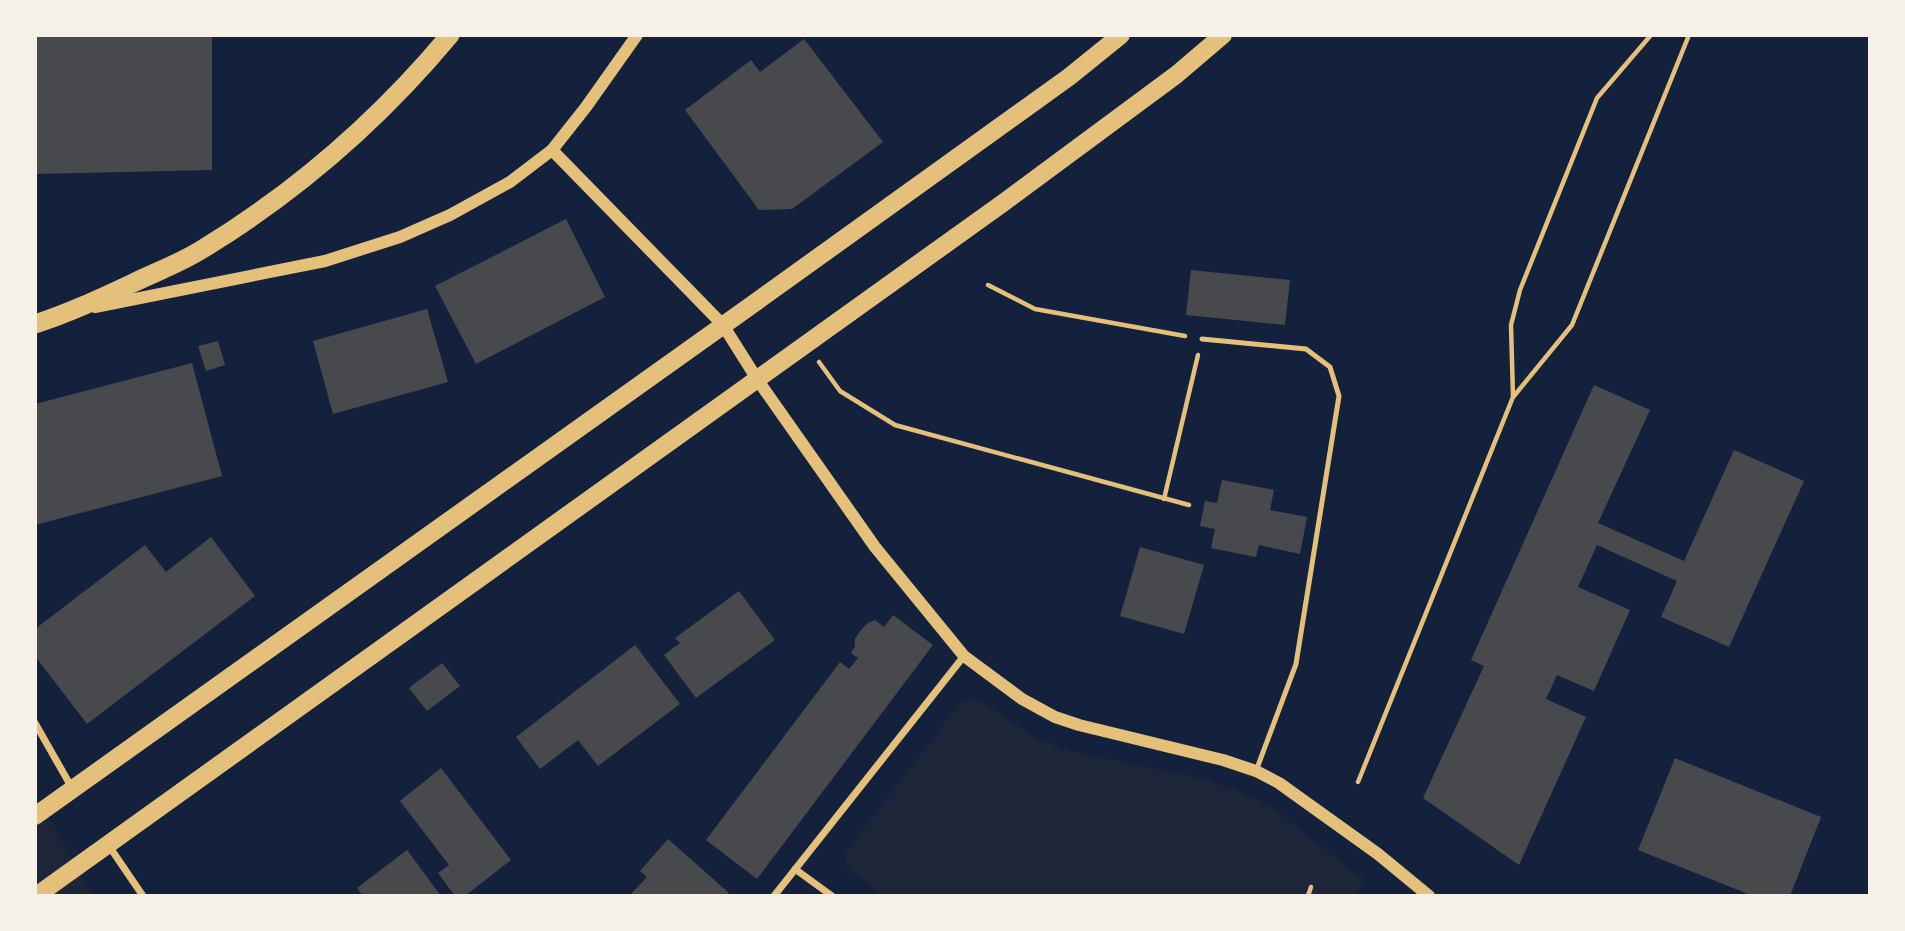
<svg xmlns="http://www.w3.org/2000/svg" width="1905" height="931" font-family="'Space Grotesk',sans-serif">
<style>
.green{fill:#1d2539}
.building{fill:#48494c}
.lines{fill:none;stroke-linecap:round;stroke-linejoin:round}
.path{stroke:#e5c07b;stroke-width:4.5}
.service{stroke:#e5c07b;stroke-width:5}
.minor{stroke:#e5c07b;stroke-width:7}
.tertiary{stroke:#e5c07b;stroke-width:12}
.primary{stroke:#e5c07b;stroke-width:18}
.trunk{stroke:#e5c07b;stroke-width:19}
</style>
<rect width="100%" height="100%" fill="#14213d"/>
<!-- green -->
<g class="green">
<polygon points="977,699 1033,736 1066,750 1204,779 1241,792 1269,805 1364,880 1356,896 883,896 847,868 844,854 962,700"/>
<polygon points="35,791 92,896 35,896"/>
</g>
<!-- building -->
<g class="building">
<polygon points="35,35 212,35 212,170 35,174"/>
<polygon points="804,39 883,142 792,209 759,210 685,110 751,60 760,72"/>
<polygon points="566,219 605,297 476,364 435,286"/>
<polygon points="1191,270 1290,280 1285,325 1186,315"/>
<polygon points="427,309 448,382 333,414 313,341"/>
<polygon points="218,341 225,365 206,371 198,346"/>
<polygon points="192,363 222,476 35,525 35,404"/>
<polygon points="1594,385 1650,410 1598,523 1684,561 1734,450 1804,481 1729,647 1661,617 1677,581 1597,545 1578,587 1630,610 1594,691 1557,675 1546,699 1586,717 1519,865 1423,798 1484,666 1471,660"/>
<polygon points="1222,480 1274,490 1270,510 1307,517 1300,554 1259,545 1256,557 1211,548 1215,529 1200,526 1205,501 1217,503"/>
<polygon points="211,537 255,596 87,724 35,656 35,629 145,545 166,572"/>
<polygon points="1140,547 1204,565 1184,634 1120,616"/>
<polygon points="739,591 775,640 696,698 664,655 680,643 675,638"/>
<polygon points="893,615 933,645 757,879 706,840 840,662 849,669 858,658 851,653 855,646 855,639 860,631 868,623 875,620 884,627"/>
<polygon points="635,645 680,704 598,766 578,740 540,769 516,737"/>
<polygon points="442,663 460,686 427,711 409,688"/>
<polygon points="1675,758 1821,817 1790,896 1753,896 1638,850"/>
<polygon points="441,768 511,860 465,896 455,896 438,873 449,865 400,801"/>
<polygon points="668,839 729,893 726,896 629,896 647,877 640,871"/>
<polygon points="407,850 441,896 363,896 357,888"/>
</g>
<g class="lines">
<!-- path -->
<g class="path">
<polyline points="988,285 1035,309 1185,336"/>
<polyline points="819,362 840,391 895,425 1189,505"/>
<polyline points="1514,396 1572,325 1689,35"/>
<polyline points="1164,499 1198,355"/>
<polyline points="1358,782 1513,397 1511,325 1520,290 1597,98 1651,35"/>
<polyline points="1308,896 1311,887"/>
</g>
<!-- service -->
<polyline class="service" points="1202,339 1306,349 1330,367 1339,396 1296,664 1256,771"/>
<!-- minor -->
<g class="minor">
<polyline points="35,723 72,788"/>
<polyline points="109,846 143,896"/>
<polyline points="795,869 832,896"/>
<polyline points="774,896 964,656"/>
</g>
<!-- tertiary -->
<g class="tertiary">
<polyline points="552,150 723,325 757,379 875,547 964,656 1022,699 1055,717 1079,725 1223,760 1256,771 1279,783 1378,854 1429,896"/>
<polyline points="95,307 325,261 400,237 450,215 510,182 552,150 586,107 637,35"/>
</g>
<!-- primary -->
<g class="primary">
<polyline points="35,816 760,299 1069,77 1121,35"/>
<polyline points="36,896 1003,203 1176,75 1223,35"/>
</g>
<!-- trunk -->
<path class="trunk" d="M35,324C69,313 101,298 133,283C156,272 180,263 201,250C295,193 379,120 450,35"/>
</g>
<!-- border -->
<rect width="1905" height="931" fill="none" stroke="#f6f1e7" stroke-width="74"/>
</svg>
